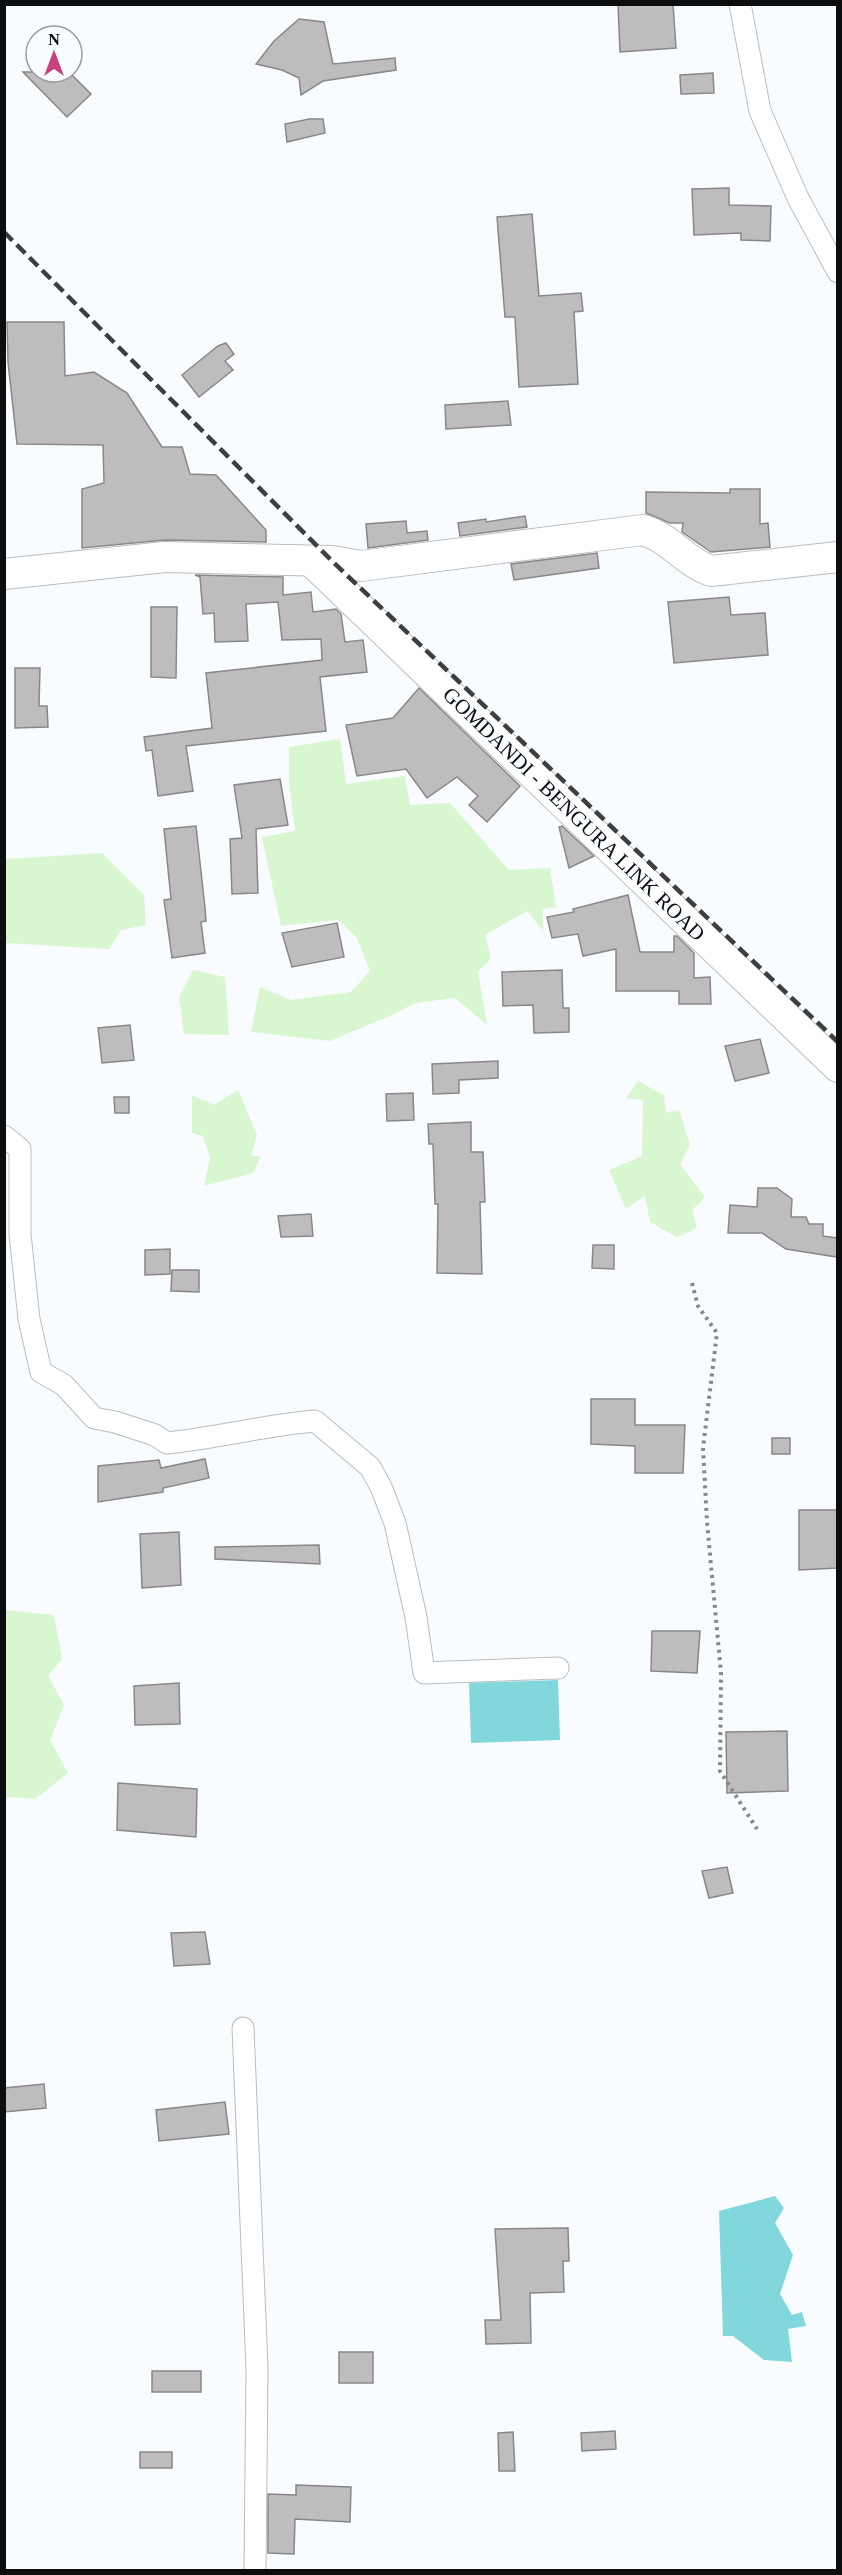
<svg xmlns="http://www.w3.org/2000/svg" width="842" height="2575" font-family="Georgia,serif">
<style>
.green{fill:#d8f6d0}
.water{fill:#82d7dd}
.building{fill:#bfbcbe;stroke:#8a8789;stroke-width:1.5}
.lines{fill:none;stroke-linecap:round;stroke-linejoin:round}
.street-casing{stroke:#babdc0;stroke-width:23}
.secondary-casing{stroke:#babdc0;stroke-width:32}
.path{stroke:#858789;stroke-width:4;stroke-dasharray:3 4.5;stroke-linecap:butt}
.street{stroke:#fff;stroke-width:21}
.secondary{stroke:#fff;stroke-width:30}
.rail{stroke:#3d3e40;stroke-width:4.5;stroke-dasharray:12 6;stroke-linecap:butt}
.labels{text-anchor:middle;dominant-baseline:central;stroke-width:4.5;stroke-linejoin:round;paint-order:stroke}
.street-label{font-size:21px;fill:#0c0d0e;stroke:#f9fcff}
</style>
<rect width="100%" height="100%" fill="#f9fcff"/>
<!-- green -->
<g class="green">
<polygon points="340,739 346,784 405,776 410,805 450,803 509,870 550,868 556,907 543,909 543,931 527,911 485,935 491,958 478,972 487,1025 455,998 415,1003 392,1015 330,1041 251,1032 260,987 291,1000 351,992 370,971 357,938 338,920 281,926 262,837 295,831 289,782 289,747"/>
<polygon points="102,853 144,895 146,925 121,930 109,949 5,943 5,859"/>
<polygon points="193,970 225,977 229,1035 184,1034 179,998"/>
<polygon points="638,1081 664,1095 666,1113 679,1110 690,1145 680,1164 705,1197 692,1210 697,1228 677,1237 650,1222 645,1196 626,1209 609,1170 642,1156 643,1100 626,1098"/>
<polygon points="238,1090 257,1135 251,1156 261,1156 253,1173 204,1186 210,1158 203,1136 192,1133 192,1095 214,1105"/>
<polygon points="4,1610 54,1615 62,1659 48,1676 64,1705 50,1740 68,1773 35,1799 5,1797"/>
</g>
<!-- water -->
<g class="water">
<polygon points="558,1680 560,1740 471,1743 469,1683"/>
<polygon points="775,2196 784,2208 775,2223 793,2255 780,2294 792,2315 802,2312 806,2326 788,2329 792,2362 764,2360 733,2336 723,2336 719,2211"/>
</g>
<!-- building -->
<g class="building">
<polygon points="618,4 673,4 676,48 620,52"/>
<polygon points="299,19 324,22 333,64 395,58 396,70 323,81 301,95 299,78 282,70 256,64 274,41"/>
<polygon points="23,72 69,72 91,94 67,117"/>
<polygon points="713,73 714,93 681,94 680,75"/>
<polygon points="309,119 323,119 325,133 287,142 285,124"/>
<polygon points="729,188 729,205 771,206 770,241 741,240 741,233 694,235 692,189"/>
<polygon points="532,214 539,296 581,293 583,311 574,312 578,384 519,387 515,317 505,317 497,217"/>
<polygon points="7,322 64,322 65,376 94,372 127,393 162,447 182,447 190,474 216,475 266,530 266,542 165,540 82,548 82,489 104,483 103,445 17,444 8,362"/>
<polygon points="226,343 234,354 225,361 233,370 199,397 182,375 218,346"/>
<polygon points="508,401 511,425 446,429 445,405"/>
<polygon points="730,489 760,489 760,524 768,523 770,547 711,552 682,532 683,523 670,523 646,513 646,492 730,493"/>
<polygon points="525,516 527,527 460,536 458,523 486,519 486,522"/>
<polygon points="406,521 407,533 427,531 428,540 368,548 366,524"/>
<polygon points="597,553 599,568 514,580 511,564"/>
<polygon points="195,575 283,577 283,595 311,592 313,612 336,609 341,614 345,642 363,640 367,672 320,677 326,731 186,746 193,791 158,796 152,750 146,751 144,737 212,728 206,673 322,660 321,639 282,640 278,602 246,604 248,641 215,642 214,613 203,614 200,577"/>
<polygon points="729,597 731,615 765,613 768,655 674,663 668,602"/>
<polygon points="151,607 177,607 176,678 151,677"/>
<polygon points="15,668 40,668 39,706 47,706 48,727 15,728"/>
<polygon points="419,688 520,786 487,822 469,805 478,796 457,777 427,798 406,769 357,776 346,725 393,718"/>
<polygon points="280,779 288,825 256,829 258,893 232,894 230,839 242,838 234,785"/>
<polygon points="196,826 205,908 206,921 201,922 205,953 172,958 164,900 171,899 164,829"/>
<polygon points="562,826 594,856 569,868 559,827"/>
<polygon points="628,895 640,952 674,952 674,936 677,936 694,953 694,978 710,977 711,1004 679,1004 679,991 616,991 616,949 583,956 578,934 552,938 547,917 574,912 573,909"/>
<polygon points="337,923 344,957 292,967 282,933"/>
<polygon points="562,970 563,1008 569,1008 569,1032 534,1033 533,1005 503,1006 502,972"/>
<polygon points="130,1025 134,1060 102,1063 98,1028"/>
<polygon points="760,1039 769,1073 735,1081 725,1046"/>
<polygon points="498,1061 498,1078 459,1080 459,1093 433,1094 432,1064"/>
<polygon points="413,1093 414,1120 387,1121 386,1094"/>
<polygon points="114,1097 129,1097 129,1113 115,1113"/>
<polygon points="471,1122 471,1152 483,1152 485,1202 480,1202 482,1274 437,1273 438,1204 435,1204 433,1144 429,1144 428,1124"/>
<polygon points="758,1188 777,1188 792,1199 791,1217 806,1217 809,1224 823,1224 823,1236 837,1238 837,1257 786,1249 762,1233 728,1233 730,1205 757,1207"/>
<polygon points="311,1214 313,1236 281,1237 278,1216"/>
<polygon points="593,1245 614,1245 614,1269 592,1268"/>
<polygon points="170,1249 170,1274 145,1275 145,1250"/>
<polygon points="172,1270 199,1270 199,1292 171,1291"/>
<polygon points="591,1399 635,1399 635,1425 685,1425 683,1473 635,1473 635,1446 591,1444"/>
<rect x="772" y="1438" width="18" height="16"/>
<polygon points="205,1459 209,1478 163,1488 163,1492 98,1502 98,1466 159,1460 161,1468"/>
<polygon points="799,1510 837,1510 837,1568 799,1570"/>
<polygon points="179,1532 181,1585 142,1588 140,1534"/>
<polygon points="319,1545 320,1564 215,1559 215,1547"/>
<polygon points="652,1631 700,1631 697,1673 651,1671"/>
<polygon points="179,1683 180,1724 135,1725 134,1686"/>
<polygon points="787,1731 788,1791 727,1793 726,1732"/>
<polygon points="118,1783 197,1789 196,1837 117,1830"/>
<polygon points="727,1867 733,1893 709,1898 702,1871"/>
<polygon points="205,1932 210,1964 174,1966 171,1933"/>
<polygon points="44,2084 46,2108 4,2112 4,2088"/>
<polygon points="225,2102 229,2134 159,2141 156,2110"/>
<polygon points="568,2228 569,2261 563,2261 564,2292 530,2293 531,2343 486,2344 485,2320 501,2320 495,2229"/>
<rect x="339" y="2352" width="34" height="31"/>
<rect x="152" y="2371" width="49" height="21"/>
<polygon points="615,2431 616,2449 582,2451 581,2433"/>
<polygon points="513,2432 515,2471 499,2471 498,2433"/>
<rect x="140" y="2452" width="32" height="16"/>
<polygon points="296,2485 351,2487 350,2522 295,2519 294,2554 268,2553 268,2494 296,2495"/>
</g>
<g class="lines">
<!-- street casing -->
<g class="street-casing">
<g id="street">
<polyline points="740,4 760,111 798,198 838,272"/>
<path d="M4,1136L20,1149V1234L29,1319L41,1372L64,1385L94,1418L115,1422L155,1435L167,1443C217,1438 265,1425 315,1421L370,1467L381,1487L395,1523L416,1617L424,1673L558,1668"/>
<polyline points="243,2028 257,2368 255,2570"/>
</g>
</g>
<!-- secondary casing -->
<g class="secondary-casing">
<g id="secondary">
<polyline points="311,561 838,1067"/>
<path d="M4,574L165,557L332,561L361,566L643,530C669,537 685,562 711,571L838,557"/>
</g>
</g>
<!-- path -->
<polyline class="path" points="692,1283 698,1306 717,1333 703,1448 707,1522 721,1673 720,1771 757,1829"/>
<!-- street -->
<use href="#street" class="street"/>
<!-- secondary -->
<use href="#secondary" class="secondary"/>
<!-- rail -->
<polyline class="rail" points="4,232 332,561 838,1042"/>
</g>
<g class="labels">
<!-- street labels -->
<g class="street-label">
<text transform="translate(574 814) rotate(44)">GOMDANDI - BENGURA LINK ROAD</text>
</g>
</g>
<!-- border -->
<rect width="842" height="2575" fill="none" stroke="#0c0d0e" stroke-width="12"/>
<!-- north arrow -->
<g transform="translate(54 54)"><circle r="28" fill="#f9fcff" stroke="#9a9c9f" stroke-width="1.5"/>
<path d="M0-4.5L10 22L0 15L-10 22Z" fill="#c8417e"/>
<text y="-9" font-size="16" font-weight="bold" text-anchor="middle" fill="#0c0d0e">N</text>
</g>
</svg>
